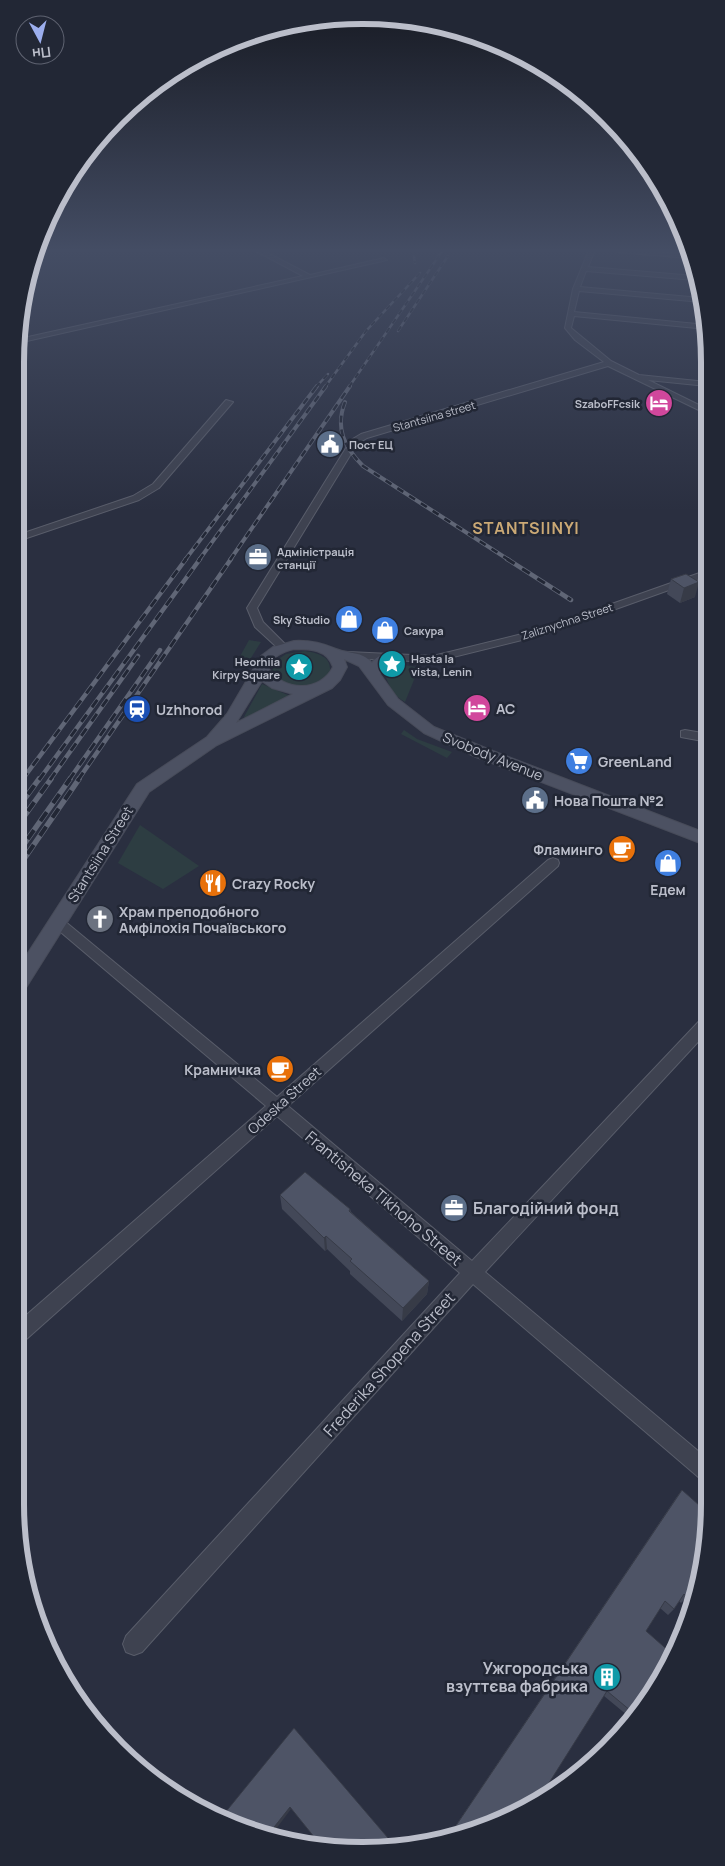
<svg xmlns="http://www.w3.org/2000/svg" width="725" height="1866" font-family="Manrope,sans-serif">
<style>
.green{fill:#2d3d42}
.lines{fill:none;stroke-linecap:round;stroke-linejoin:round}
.street-casing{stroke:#595d6a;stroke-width:2}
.secondary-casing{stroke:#474b59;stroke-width:2}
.street{fill:#3e4250;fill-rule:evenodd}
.secondary{fill:#4c5162;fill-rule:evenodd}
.rail-far3-casing{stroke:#606676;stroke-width:2.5}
.rail-far2-casing{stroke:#606676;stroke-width:4}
.rail-far1-casing{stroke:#606676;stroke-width:4.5}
.rail-casing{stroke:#606676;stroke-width:5.5}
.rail-far3{stroke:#222735;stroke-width:2;stroke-dasharray:5.5;stroke-linecap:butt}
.rail-far2{stroke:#222735;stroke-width:2.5;stroke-dasharray:7;stroke-linecap:butt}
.rail-far1{stroke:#222735;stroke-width:3;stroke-dasharray:9;stroke-linecap:butt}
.rail{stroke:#222735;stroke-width:4;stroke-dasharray:11;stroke-linecap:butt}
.wall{fill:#434858}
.shaded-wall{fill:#373b47}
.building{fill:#4e5466;stroke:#373b47}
.labels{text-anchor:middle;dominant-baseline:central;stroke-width:5;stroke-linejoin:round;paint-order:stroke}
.far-poi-label{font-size:11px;font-weight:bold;fill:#bbbeca;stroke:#222735;text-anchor:start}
.far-street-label{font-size:11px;fill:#bbbeca;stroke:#222735}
.poi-label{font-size:14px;font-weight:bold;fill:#bbbeca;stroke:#222735;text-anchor:start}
.street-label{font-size:14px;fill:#bbbeca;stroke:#222735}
.far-district-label{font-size:16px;font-weight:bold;letter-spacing:1px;fill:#cba975;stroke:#222735}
.near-street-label{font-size:16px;fill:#bbbeca;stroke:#222735}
.near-poi-label{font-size:16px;font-weight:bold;fill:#bbbeca;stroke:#222735;text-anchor:start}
.rim{fill:none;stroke:#bbbeca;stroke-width:6}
</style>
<rect width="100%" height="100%" fill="#2a2f40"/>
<!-- green -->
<g class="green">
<polygon points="249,640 261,642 249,661 238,660"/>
<path d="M305,651C317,653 331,656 330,671C318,690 285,691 272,673L274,662L286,654Z"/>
<path d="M394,663L415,667L418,670L405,702C392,696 387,681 383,668Z"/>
<polygon points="262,684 290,696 245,718 244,717"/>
<polygon points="404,730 417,739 452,752 447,758 401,734"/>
<polygon points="140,825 199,866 163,889 118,863"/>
</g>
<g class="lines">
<!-- street casing -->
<g class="street-casing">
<g id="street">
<polygon points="254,250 262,250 310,275 384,258 387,260 18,343 19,339 303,276"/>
<polygon points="589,250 595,250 588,267 695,276 695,280 586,271 580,287 701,298 702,302 579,291 574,312 707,325 707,329 574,316 571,328 611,361 639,375 707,382 707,386 648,380 707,409 707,414 608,366 367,438 357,444 257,608 263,622 289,648 288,650 280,650 255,627 247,608 351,440 361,434 604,362 575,340 565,328 573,289"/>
<polygon points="614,250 688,254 689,258 617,252"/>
<polygon points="226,400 233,402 159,488 139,500 15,542 15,536 133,496 153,484"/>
<polygon points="708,570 708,576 546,634 433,662 348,658 343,655 348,652 433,656 538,630"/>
<polygon points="685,730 708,734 708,742 681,737 681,731"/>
<polygon points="553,858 558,860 559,863 558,866 288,1106 472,1261 704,1016 709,1014 709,1030 485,1272 710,1461 710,1484 703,1481 473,1284 142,1652 134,1655 126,1652 123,1644 126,1636 460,1273 277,1116 22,1343 15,1346 15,1325 266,1106 50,923 52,919 62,919 277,1097 548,860"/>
</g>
</g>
<!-- secondary casing -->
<g class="secondary-casing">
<path id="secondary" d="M294,641C310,640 322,643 336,649C348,654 363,651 372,663C377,655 389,651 398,653L400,656C393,665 388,660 380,674L398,699L434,727L488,749L708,834V846L476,757L424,733L388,705L359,666L344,659L347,667L340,680L332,688L217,745L149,792L22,994L15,997V973L137,784L207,737L227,714L261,656L273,647ZM294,649C310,649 327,649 333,667C321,692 284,692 269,669C272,656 282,652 294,649ZM262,681L272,688L293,694L236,723Z"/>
</g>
<!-- street -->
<use href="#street" class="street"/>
<!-- secondary -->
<use href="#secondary" class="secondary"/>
<!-- rail-far3 casing -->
<g class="rail-far3-casing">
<g id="rail-far3">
<polyline points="413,250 415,263"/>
<polyline points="398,331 448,256"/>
<polyline points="316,387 328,374"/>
<polyline points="325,387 366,331 420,273"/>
<polyline points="349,387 443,250"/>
</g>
</g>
<!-- rail-far2 casing -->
<g class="rail-far2-casing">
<g id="rail-far2">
<path d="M345,402C335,428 344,447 363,466L509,560"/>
<polyline points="185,560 317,386"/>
<polyline points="199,560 326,386"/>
<polyline points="230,560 350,386"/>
</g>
</g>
<!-- rail-far1 casing -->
<g class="rail-far1-casing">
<g id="rail-far1">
<polyline points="507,559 571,600"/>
<polyline points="22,780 186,559"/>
<polyline points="39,780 200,559"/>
<polyline points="50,780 138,656"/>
<polyline points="69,780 160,650"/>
<polyline points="78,780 231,559"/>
</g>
</g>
<!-- rail casing -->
<g class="rail-casing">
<g id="rail">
<polyline points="15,789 23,779"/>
<polyline points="15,812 39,779"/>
<polyline points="15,829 51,779"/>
<polyline points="15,857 70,779"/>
<polyline points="15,872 79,779"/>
</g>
</g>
<!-- rail-far3 -->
<use href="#rail-far3" class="rail-far3"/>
<!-- rail-far2 -->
<use href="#rail-far2" class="rail-far2"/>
<!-- rail-far1 -->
<use href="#rail-far1" class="rail-far1"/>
<!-- rail -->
<use href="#rail" class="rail"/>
</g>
<!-- wall -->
<g class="wall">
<polygon points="686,574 695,597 680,603 667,594 671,579"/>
<polygon points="280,1195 350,1209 351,1212 429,1281 427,1294 402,1321 350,1274 350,1271 327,1249 325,1251 282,1209"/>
<polygon points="682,1490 696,1553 687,1597 681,1603 679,1601 674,1609 668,1615 660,1608 646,1631 638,1715 633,1720 604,1696 496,1824 446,1840 676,1498"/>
</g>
<!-- shaded-wall -->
<g class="shaded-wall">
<polygon points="699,582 695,597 680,603 684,588"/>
<polygon points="326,1236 327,1249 325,1251 324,1238"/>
<polygon points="429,1281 427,1294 402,1321 403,1308"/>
<polygon points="290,1807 291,1809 270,1837 267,1836"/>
</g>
<!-- building -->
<g class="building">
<polygon points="686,574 699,582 684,588 671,579"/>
<polygon points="305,1172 350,1209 349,1211 429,1281 403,1308 350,1261 352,1259 326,1236 324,1238 280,1195"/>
<polygon points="682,1490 708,1513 704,1541 696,1553 701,1558 697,1583 687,1597 684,1594 674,1609 665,1601 646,1631 671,1653 638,1715 637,1716 607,1691 537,1802 496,1824 447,1839"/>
<polygon points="294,1728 394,1845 323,1848 290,1807 267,1836 251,1833 221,1819 224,1814"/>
</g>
<!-- sky -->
<linearGradient id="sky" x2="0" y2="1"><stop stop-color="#171a23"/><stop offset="0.49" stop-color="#444d64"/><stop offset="1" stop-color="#444d64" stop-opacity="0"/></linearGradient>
<rect width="725" height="511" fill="url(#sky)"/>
<!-- icons -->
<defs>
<g id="hotel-disc" transform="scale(1.4375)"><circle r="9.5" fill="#d1479c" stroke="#222735"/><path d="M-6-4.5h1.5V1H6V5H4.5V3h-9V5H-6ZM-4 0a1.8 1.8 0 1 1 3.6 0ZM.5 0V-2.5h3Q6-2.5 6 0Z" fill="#fff"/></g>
<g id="civic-disc" transform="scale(1.4375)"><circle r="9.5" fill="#5c6f8a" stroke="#222735"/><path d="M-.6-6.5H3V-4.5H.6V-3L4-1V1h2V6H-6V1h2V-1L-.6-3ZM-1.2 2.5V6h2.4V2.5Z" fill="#fff"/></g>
<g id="office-disc" transform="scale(1.4375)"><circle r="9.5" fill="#5c6f8a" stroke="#222735"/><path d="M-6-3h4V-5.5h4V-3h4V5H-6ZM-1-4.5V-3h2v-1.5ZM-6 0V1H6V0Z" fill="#fff"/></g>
<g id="shop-disc" transform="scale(1.4375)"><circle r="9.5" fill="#3f7fe0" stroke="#222735"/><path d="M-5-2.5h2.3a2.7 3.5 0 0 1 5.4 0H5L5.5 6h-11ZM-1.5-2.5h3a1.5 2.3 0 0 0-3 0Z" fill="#fff"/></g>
<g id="sight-disc" transform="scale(1.4375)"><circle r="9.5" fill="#0f9aa8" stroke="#222735"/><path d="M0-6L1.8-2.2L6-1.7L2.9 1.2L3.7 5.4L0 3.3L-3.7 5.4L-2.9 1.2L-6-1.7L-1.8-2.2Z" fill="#fff"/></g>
<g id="station-disc" transform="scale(1.4375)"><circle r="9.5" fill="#1a4fb4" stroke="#222735"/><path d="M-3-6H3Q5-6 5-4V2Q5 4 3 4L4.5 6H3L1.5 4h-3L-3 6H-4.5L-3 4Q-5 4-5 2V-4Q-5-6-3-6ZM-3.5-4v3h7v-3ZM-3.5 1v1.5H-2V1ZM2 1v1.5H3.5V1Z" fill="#fff"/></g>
<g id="supermarket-disc" transform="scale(1.4375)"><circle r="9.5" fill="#3f7fe0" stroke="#222735"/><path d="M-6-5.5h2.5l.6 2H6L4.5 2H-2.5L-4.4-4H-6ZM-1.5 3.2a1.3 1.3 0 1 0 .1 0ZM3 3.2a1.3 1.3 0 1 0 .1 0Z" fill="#fff"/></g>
<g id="cafe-disc" transform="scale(1.4375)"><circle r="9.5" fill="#e8710a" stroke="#222735"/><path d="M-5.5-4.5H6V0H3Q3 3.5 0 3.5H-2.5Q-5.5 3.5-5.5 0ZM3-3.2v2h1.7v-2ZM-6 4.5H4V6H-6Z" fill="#fff"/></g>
<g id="restaurant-disc" transform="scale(1.4375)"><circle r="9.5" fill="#e8710a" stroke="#222735"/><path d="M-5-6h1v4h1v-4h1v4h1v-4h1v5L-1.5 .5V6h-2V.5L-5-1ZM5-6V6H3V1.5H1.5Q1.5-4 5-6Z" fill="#fff"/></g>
<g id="church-disc" transform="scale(1.4375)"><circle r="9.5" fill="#6b7280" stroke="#222735"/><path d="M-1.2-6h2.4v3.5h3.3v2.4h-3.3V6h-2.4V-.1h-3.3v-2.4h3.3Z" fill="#fff"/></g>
<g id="building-disc" transform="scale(1.4375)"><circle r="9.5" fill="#0f9aa8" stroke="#222735"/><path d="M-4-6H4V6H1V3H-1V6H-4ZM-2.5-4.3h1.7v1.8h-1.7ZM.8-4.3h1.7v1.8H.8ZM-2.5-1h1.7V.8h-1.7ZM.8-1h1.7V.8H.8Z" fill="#fff"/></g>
</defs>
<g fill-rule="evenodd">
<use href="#hotel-disc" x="659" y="403"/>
<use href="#civic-disc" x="330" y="444"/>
<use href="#office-disc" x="258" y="557"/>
<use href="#shop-disc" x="349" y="619"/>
<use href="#shop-disc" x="385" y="630"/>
<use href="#sight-disc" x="392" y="664"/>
<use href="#sight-disc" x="299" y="667"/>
<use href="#hotel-disc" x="477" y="708"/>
<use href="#station-disc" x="137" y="709"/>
<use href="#supermarket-disc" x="579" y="761"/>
<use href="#civic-disc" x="535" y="800"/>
<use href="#cafe-disc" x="622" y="849"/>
<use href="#shop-disc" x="668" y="863"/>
<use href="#restaurant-disc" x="213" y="883"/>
<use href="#church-disc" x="100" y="919"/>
<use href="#cafe-disc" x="280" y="1069"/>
<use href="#office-disc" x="454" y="1208"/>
<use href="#building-disc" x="607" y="1677"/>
</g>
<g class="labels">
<!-- far-poi labels -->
<g class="far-poi-label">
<text x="640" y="403" text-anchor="end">SzaboFFcsik</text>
<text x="349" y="444">Пост ЕЦ</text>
<text x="277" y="551">Адміністрація<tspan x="277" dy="13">станції</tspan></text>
<text x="330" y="619" text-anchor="end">Sky Studio</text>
<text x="404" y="630">Сакура</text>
<text x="411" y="658">Hasta la<tspan x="411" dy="13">vista, Lenin</tspan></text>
<text x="280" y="661" text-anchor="end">Heorhiia<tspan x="280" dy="13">Kirpy Square</tspan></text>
</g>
<!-- far-street labels -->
<g class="far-street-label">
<text transform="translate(434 416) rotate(-16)">Stantsiina street</text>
<text transform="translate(567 621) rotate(-18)">Zaliznychna Street</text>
</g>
<!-- poi labels -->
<g class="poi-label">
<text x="496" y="708">AC</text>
<text x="156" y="709">Uzhhorod</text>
<text x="598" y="761">GreenLand</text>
<text x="554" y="800">Нова Пошта №2</text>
<text x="603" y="849" text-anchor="end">Фламинго</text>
<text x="232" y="883">Crazy Rocky</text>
<text x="668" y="889" text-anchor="middle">Едем</text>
<text x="119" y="911">Храм преподобного<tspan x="119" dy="16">Амфілохія Почаївського</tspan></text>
<text x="261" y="1069" text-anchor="end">Крамничка</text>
</g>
<!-- street labels -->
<g class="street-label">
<text transform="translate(493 756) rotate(22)">Svobody Avenue</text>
<text transform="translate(100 854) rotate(-58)">Stantsiina Street</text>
<text transform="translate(284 1100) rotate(-42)">Odeska Street</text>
</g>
<!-- far-district labels -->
<g class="far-district-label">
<text x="526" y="528">STANTSIINYI</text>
</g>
<!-- near-street labels -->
<g class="near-street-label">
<text transform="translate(384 1198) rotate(40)">Frantisheka Tikhoho Street</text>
<text transform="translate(389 1364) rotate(-48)">Frederika Shopena Street</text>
</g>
<!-- near-poi labels -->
<g class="near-poi-label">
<text x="473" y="1208">Благодійний фонд</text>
<text x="588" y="1668" text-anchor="end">Ужгородська<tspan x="588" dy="18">взуттєва фабрика</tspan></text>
</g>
</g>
<!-- crop -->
<path d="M0 0H725V1866H0ZM362 24H363A338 338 0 0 1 701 362V1504A338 338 0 0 1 363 1842H362A338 338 0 0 1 24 1504V362A338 338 0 0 1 362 24Z" fill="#222735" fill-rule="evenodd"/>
<path class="rim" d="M362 24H363A338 338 0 0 1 701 362V1504A338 338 0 0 1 363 1842H362A338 338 0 0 1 24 1504V362A338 338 0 0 1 362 24Z"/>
<!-- north arrow -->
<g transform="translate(40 40) rotate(173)"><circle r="24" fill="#222735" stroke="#5f6371"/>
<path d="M0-4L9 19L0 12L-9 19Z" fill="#9caeee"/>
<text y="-8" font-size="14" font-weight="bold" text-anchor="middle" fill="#bbbeca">Пн</text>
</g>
</svg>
